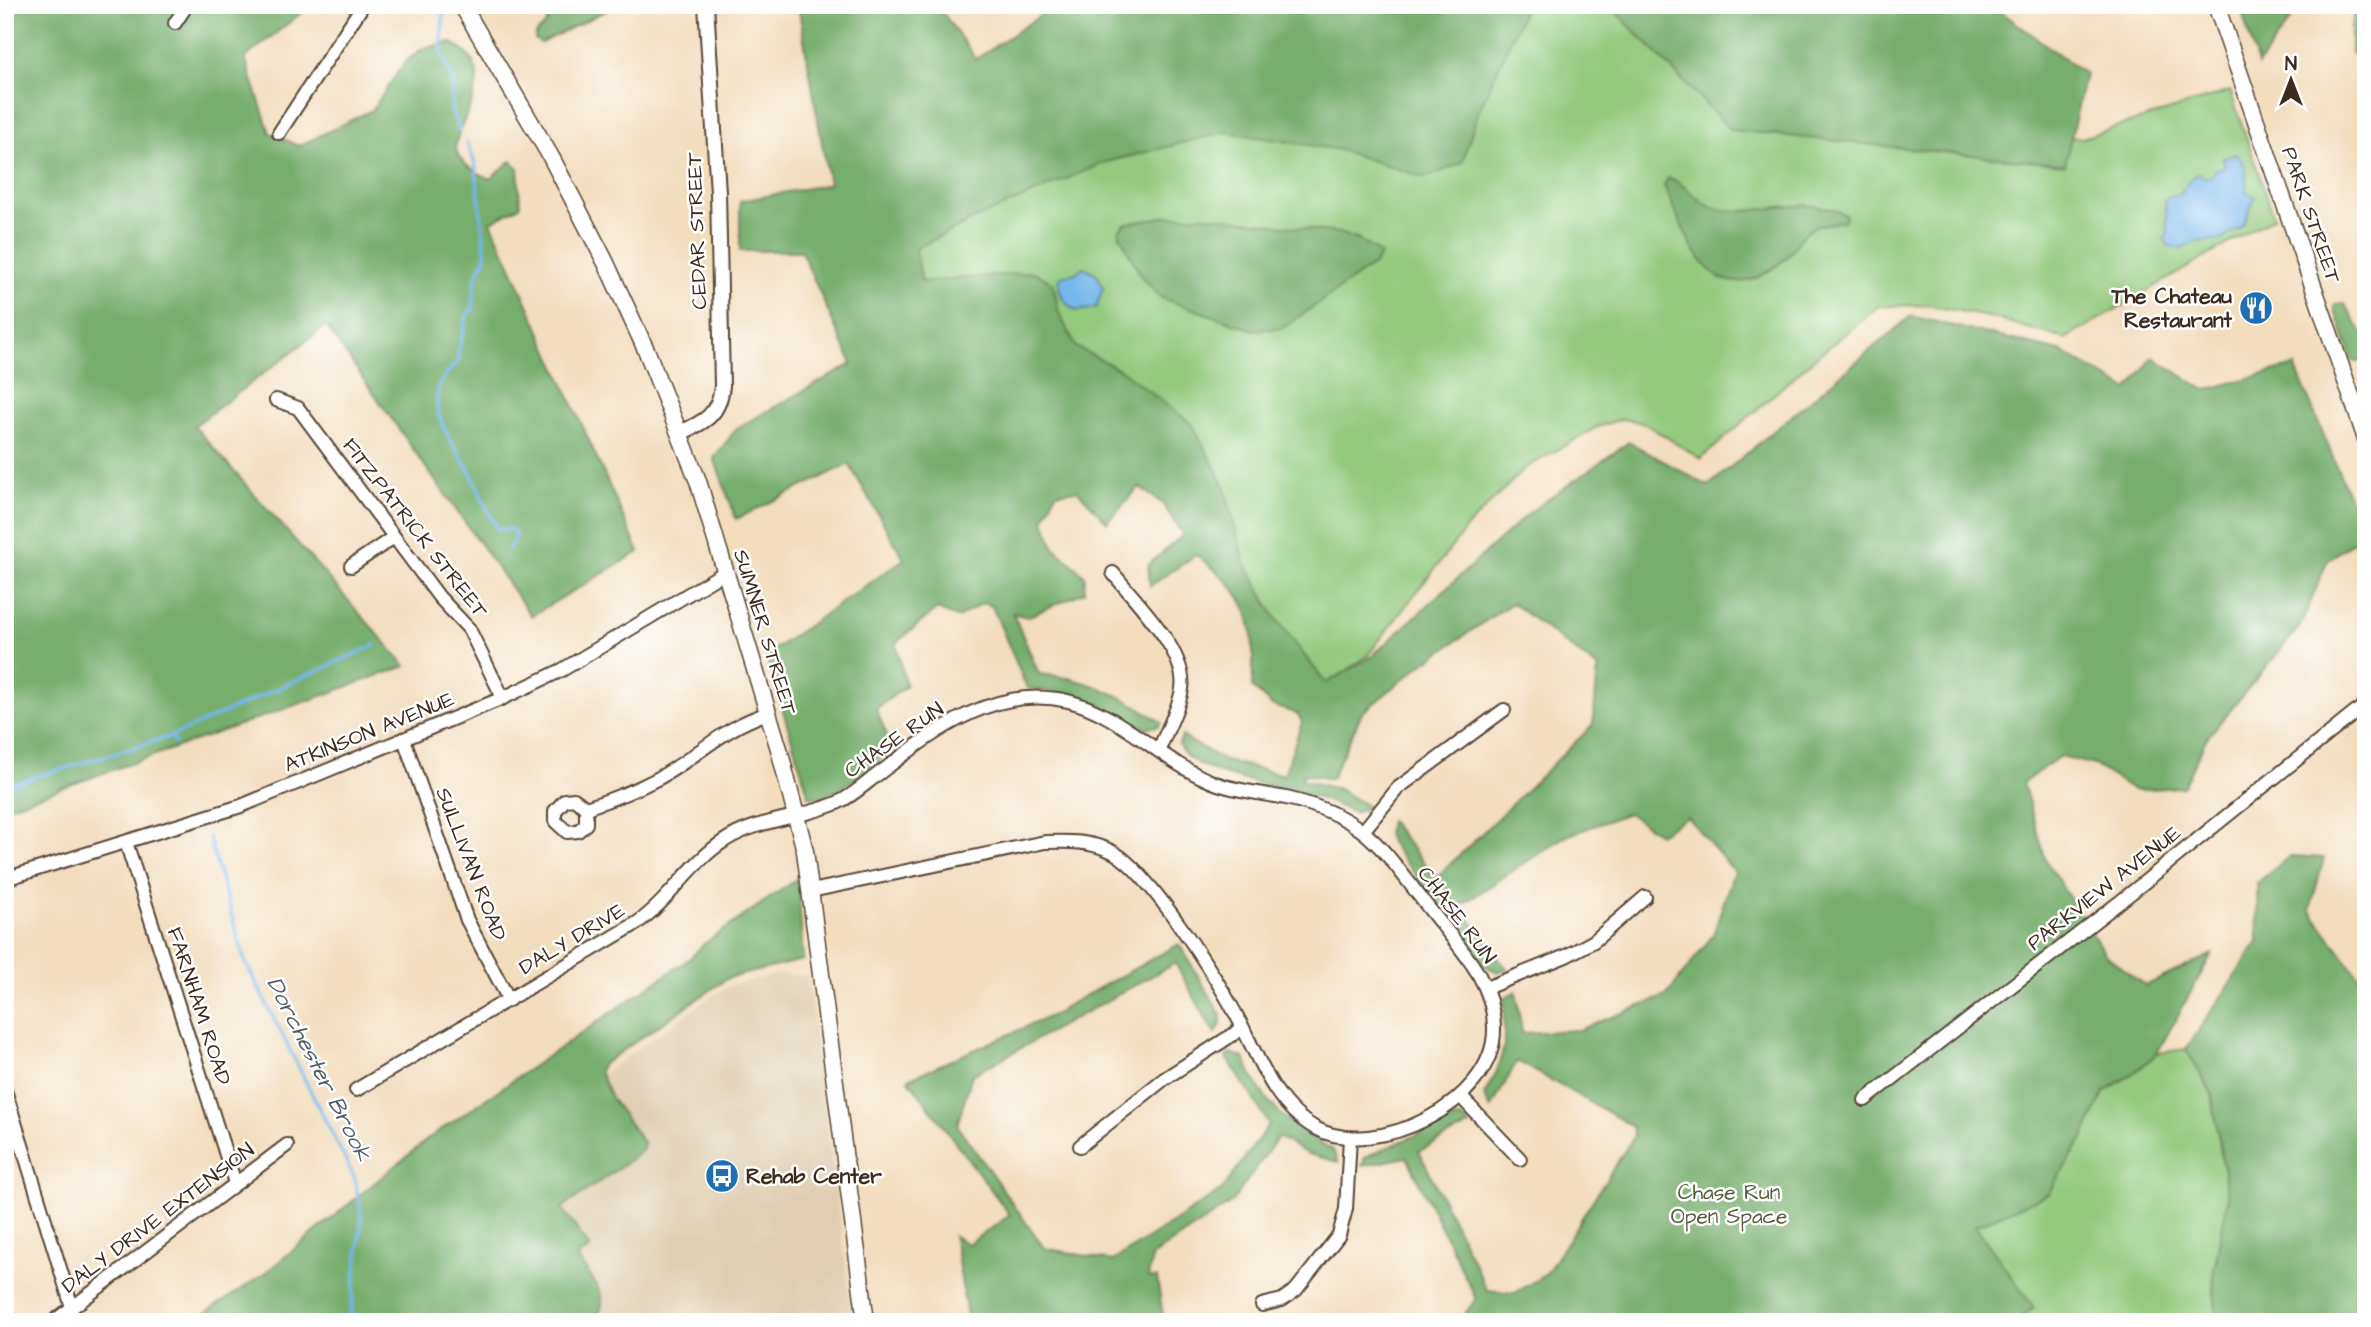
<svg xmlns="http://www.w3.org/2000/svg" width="2371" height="1327" font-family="'Architects Daughter',sans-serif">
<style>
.built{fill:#dfceb1}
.green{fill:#93ca7d;stroke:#677a4e;stroke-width:2}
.forest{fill:#76ae6c;stroke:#586c45;stroke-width:2}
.water{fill:#74b7ea;stroke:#587084;stroke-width:2}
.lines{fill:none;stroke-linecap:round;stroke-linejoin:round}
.stream{stroke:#74b7ea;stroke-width:3.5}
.minor-casing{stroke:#564536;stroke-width:16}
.tertiary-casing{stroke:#564536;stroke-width:18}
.secondary-casing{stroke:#564536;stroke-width:19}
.minor{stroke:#fff;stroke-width:12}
.tertiary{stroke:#fff;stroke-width:14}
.secondary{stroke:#fff;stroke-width:16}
.labels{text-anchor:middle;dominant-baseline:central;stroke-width:5;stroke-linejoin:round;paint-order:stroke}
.street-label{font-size:21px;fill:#3b2a1e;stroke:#fff}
.poi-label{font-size:21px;font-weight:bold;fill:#3b2a1e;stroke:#fff;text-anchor:end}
.park-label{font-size:21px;fill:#555a3a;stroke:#fff}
.water-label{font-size:23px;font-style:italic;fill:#4f5b65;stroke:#fff}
</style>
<rect width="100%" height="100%" fill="#fff"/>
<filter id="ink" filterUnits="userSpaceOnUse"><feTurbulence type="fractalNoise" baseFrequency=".0143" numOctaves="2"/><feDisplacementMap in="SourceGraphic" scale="14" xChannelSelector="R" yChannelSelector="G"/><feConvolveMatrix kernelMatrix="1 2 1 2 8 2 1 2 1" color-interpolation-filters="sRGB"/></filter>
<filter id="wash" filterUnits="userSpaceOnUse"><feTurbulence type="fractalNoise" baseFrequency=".00686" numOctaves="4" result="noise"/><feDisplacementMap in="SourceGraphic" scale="28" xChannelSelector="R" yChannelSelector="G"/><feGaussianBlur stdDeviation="1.57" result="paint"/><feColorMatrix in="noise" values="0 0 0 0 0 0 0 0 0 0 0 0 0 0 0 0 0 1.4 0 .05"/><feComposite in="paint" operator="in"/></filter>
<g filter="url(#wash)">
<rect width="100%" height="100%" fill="#f2ddbd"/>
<!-- built -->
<polygon class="built" points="778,974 807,976 853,1322 259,1322 709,998 732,985"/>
<!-- green -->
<g class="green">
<polygon points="1513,5 1642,5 1860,116 2082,138 2230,91 2274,217 2065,339 1993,318 1928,305 1879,306 1815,358 1701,459 1644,423 1622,419 1597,427 1524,469 1468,526 1367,656 1313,695 1148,399 907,293 892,242"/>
<polygon points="2186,1049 2212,1094 2228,1198 2213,1276 2217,1322 2027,1322 1994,1308 1974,1226 2048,1194 2084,1136 2104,1092 2139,1069 2157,1053"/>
</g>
<!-- forest -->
<g class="forest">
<path d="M5,5H311L245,58L270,133L299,146L372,110L405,62L422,49L450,42C494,65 474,94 460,131C457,138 454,144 457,152C461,165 478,173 490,179L511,161L518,167L520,206L491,222L639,552L531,616L326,326L194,426L406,666L5,808Z"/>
<polygon points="536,5 617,5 541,43 535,39 536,34 548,22"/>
<path d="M798,5H937L976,59L1056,5H1526L1477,115L1462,163L1425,178L1340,150L1225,132L1103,163L970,221L915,249L922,282L1034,272L1053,283L1059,313L1076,347L1121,370L1192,424L1224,485L1244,561L1275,617L1326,683L1371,657L1530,512L1629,442L1708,486L1911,316L2060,351L2128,390L2153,357L2205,390L2295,366L2364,533L2327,561L2302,624L2206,739L2183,787L2134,790L2094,765L2060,756L2023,783L2046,861L2105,954L2145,986L2212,954L2157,1053L2139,1069L2104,1092L2084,1136L2048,1194L1975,1226L2034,1308L2020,1318L2027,1322H1459L1476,1299L1407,1157L1362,1166L1365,1157L1454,1119L1461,1118L1471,1125L1419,1151L1487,1290L1515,1293L1546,1274L1634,1136L1632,1126L1517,1061L1491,1109L1484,1095L1497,1071L1504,1046V998L1516,991L1522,1033L1579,1030L1666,996L1713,935L1734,871L1687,817L1659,834L1628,813L1564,837L1460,906L1507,969L1498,972L1485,966L1390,842L1387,834L1390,821L1436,878L1593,725L1598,668L1512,603L1421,665L1362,713L1331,779L1303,774L1302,780L1338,789L1369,807L1354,813C1337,805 1321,798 1303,793C1274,784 1190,776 1179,744L1182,736L1223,760L1284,775L1302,722L1298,714L1271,705L1252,687C1256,620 1252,596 1196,555L1150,586L1148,565L1183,535L1162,503L1139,487L1107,522L1077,490L1056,493L1044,519L1054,547L1085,576L1084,592L1027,617L1013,613L1039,674C1085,677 1124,695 1161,722L1159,726L1145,728L1082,696L1027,688L992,606L983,603L958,618L937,609L896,643L906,686L876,709L893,750C877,762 827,805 809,796L766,655L904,559L849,464L736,519L714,458L737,428L852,364L801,251H740V201L829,184Z"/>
<polygon points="1609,5 1992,5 2085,74 2065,165 1731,130"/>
<polygon points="2240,5 2301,5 2258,65"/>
<polygon points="2358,5 2366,5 2366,58 2351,53 2351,25"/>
<path d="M1668,178C1685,181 1696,204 1718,209C1760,217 1805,193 1846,215L1845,220C1835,224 1823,223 1813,228C1800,234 1795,250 1785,259C1712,322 1690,242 1664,186Z"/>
<polygon points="1167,216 1209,216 1339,233 1359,240 1380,254 1376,263 1283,328 1254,330 1161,298 1141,276 1118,231 1125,224"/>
<polygon points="2340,303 2344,304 2366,339 2366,358 2358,362 2352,359 2335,311 2335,305"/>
<polygon points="2290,856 2324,858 2310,910 2366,987 2366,1322 2217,1322 2213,1276 2228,1198 2212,1094 2186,1049 2258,942 2257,883"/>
<path d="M798,878L803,960L728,978L603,1064L599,1071L611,1098L644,1144L642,1150L633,1158L562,1208L590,1248L577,1257C591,1279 616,1300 592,1322H192L264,1274L429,1138L689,959L704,944Z"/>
<path d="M1179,944L1221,1015V1024L1215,1034L1175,963L972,1075L957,1125L1044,1248L1113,1261L1222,1190L1269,1124L1226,1056L1231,1053L1244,1058C1262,1104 1291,1128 1333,1150L1338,1162L1308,1154L1278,1137L1232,1202L1152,1256L1148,1278H1157L1164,1322H968L954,1236L968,1244L1010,1215L908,1079L1062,1011L1061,1009Z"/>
</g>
<!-- water -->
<g class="water">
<polygon points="2237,154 2246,168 2246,191 2255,197 2244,224 2238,229 2221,240 2195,242 2181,249 2169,246 2164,239 2168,234 2165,201 2170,196 2179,195 2191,179 2200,173 2204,178 2212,176 2216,169 2225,167 2223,158"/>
<path d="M1083,267L1097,274L1103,288L1096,308L1077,311C1064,304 1055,291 1061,276L1076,273Z"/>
</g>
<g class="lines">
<!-- stream -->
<g class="stream">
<polyline points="444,6 441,53 453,80 451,110 460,131"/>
<path d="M467,143L475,163L486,257L476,276L473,308L467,315L458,353L459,361C455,366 447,371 444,377C422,410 455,443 469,470C480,490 486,510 498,529H510L515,534V540L508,549"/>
<polyline points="172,736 375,645"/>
<polyline points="5,786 172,736 175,744"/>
<polyline points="209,838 245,961 355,1179 362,1218 350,1322"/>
</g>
</g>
</g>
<g filter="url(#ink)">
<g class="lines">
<!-- minor casing -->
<g class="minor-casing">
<g id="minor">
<polyline points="175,23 187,5"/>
<polyline points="279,133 363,5"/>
<polyline points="276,400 298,408 439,597 469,629 503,698"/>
<polyline points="351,566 394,537"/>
<path d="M1113,573C1135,601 1188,652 1182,689C1179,709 1166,731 1159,750"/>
<polyline points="404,739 467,920 509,1000"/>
<path d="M586,808V824L578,831L567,832L555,821V811L565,800L574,799L586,808C610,800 634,791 657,779C696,758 724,726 769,713"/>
<polyline points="1364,830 1398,788 1504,710"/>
<polyline points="126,842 235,1183"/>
<polyline points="5,879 241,806 503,698 562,670 725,572"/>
<polyline points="1486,988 1566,956 1594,941 1645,897"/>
<polyline points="5,1090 72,1307"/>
<path d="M356,1090L637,923C670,900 690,863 724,841C759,818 802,819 839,802C854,795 867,782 881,772C935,731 994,684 1068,701C1121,714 1160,760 1210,781C1234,791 1261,793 1286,798C1367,816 1383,850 1431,911C1459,947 1495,982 1494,1030C1494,1103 1375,1161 1315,1128C1276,1106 1260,1062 1241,1024C1220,983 1151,873 1113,852C1091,841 1069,841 1045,842L811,891"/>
<polyline points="1461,1097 1520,1159"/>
<polyline points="1865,1100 2121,901 2366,704"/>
<polyline points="1080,1146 1164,1079 1243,1028"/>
<polyline points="1262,1305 1282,1300 1296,1290 1339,1235 1346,1209 1350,1138"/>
<polyline points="53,1322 287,1145"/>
</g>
</g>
<!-- tertiary casing -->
<g class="tertiary-casing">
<path id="tertiary" d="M680,433C705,422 719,415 722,386L718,192L706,5"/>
</g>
<!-- secondary casing -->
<g class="secondary-casing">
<g id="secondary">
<polyline points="462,5 551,157 606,263 647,352 698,481 779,749 805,851 866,1322"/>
<polyline points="2216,5 2366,439"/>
</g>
</g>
<!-- minor -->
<use href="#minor" class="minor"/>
<!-- tertiary -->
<use href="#tertiary" class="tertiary"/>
<!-- secondary -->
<use href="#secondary" class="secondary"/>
</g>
</g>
<!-- icons -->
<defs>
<g id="restaurant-disc" transform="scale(1.75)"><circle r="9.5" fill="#1f6fb2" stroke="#fff"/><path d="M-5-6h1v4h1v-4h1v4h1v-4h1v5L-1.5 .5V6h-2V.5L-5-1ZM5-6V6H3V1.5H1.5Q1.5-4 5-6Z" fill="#fff"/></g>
<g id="bus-disc" transform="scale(1.75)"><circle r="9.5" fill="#1f6fb2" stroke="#fff"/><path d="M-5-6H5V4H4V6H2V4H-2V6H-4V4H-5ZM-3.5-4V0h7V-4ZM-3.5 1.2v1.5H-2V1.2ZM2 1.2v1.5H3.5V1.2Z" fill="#fff"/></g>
</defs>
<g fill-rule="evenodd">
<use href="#restaurant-disc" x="2256" y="308"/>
<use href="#bus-disc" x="722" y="1176"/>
</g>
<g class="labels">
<!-- street labels -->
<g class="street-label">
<text transform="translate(2311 215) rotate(71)">PARK STREET</text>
<text transform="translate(697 231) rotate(-92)">CEDAR STREET</text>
<text transform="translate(415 528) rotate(52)">FITZPATRICK STREET</text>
<text transform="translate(765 632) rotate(73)">SUMNER STREET</text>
<text transform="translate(369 732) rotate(-22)">ATKINSON AVENUE</text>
<text transform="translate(894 740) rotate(-35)">CHASE RUN</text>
<text transform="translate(471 864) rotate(69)">SULLIVAN ROAD</text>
<text transform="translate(2104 888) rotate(-38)">PARKVIEW AVENUE</text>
<text transform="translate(1457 915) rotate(53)">CHASE RUN</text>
<text transform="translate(572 939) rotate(-31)">DALY DRIVE</text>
<text transform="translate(199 1006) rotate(72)">FARNHAM ROAD</text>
<text transform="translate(158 1218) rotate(-37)">DALY DRIVE EXTENSION</text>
</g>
<!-- poi labels -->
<g class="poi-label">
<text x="2232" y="296">The Chateau<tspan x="2232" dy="24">Restaurant</tspan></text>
<text x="746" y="1176" text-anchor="start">Rehab Center</text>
</g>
<!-- park labels -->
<g class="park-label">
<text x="1729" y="1192">Chase Run<tspan x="1729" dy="24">Open Space</tspan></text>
</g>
<!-- water labels -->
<g class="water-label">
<text transform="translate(319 1069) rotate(63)">Dorchester Brook</text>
</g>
</g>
<!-- margin -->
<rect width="2371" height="1327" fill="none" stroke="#fff" stroke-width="28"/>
<!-- north arrow -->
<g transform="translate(2291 80)" stroke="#ffffff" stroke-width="5" paint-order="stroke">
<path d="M0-5L12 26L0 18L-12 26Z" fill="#3b2a1e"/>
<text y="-10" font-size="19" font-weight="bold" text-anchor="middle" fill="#3b2a1e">N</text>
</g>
</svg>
